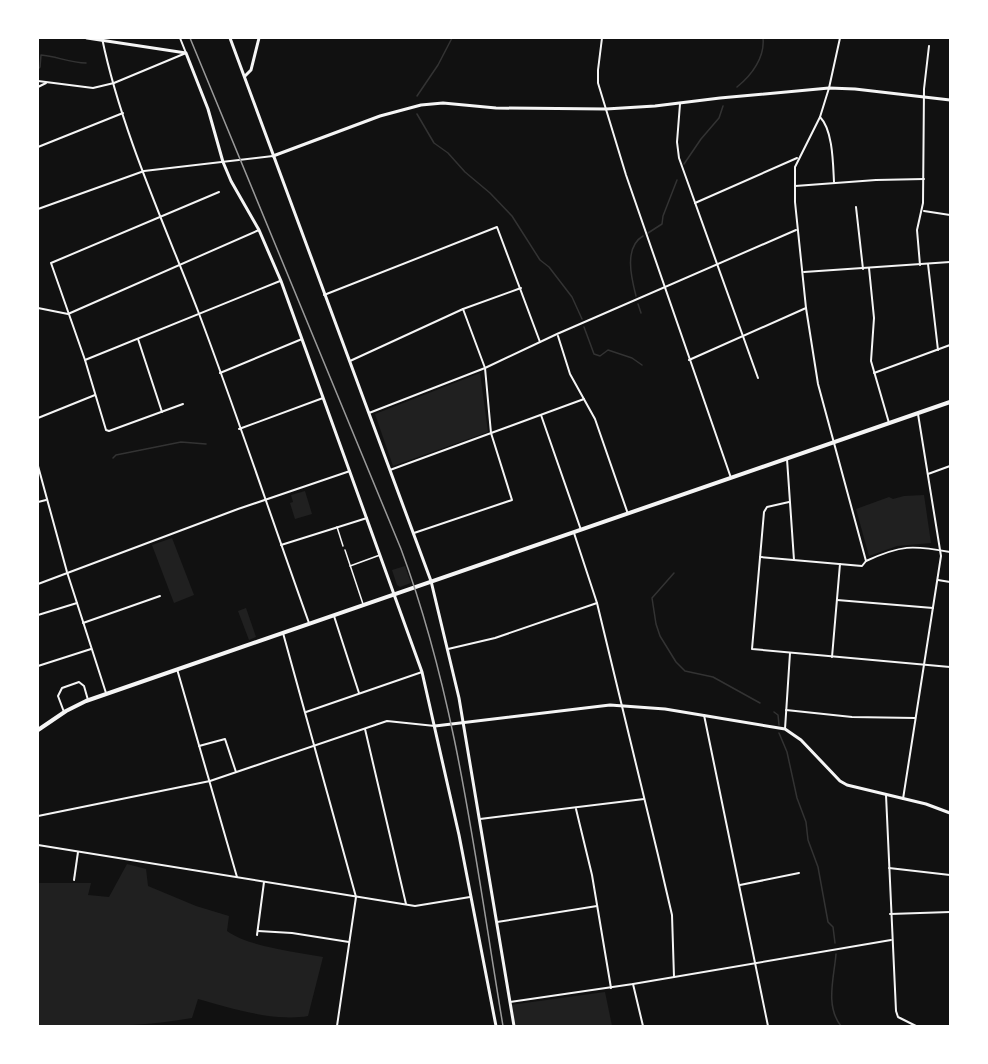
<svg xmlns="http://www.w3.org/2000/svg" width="988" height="1064" font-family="Mulish,sans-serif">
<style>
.green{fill:#202020}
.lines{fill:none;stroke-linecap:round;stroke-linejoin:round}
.stream{stroke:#333;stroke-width:1.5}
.service{stroke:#f5f5f5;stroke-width:1.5}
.minor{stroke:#f5f5f5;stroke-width:2}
.tertiary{stroke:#f5f5f5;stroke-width:3}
.secondary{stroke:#f5f5f5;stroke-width:3}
.primary{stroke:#f5f5f5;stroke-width:4}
.rail{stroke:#9a9a9a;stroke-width:1.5}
</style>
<rect width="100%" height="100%" fill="#111"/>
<!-- green -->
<g class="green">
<polygon points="480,373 488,432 393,466 375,414"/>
<polygon points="305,491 312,514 295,519 290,503 293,502 291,495"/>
<polygon points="924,495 931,543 897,546 869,556 856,509 889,497 893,499 904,496"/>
<polygon points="172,538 194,595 174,603 152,545"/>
<polygon points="405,566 411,583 400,587 397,585 392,570"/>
<polygon points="246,608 256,637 249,640 238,611"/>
<path d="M127,864L146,869L148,886L196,906L229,916L227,931C249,947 297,952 323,957L308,1016C275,1022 230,1008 198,999L192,1018C141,1027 89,1027 38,1026V883H91L88,895L109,897Z"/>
<polygon points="605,992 612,1026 515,1026 510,1005"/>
</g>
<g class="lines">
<!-- stream -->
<g class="stream">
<path d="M38,69L40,67L41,55C56,56 70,63 86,63"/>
<path d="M737,87C752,75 765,57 763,38"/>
<polyline points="417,96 438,65 452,38"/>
<polyline points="417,114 434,143 448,153 465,172 490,193 512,216 540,260 549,267 572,297 582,319"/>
<polyline points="684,164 701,139 719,118 723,106"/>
<polyline points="648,233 662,224 663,216 677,180"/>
<path d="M636,296C631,277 624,247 643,236"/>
<polyline points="638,304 641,313"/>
<polyline points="584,327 594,354 600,356 608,350 632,358 642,365"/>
<polyline points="113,458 116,455 181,442 206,444"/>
<polyline points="674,573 652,598 656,624 660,636 676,662 685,671 713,677 760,703"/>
<polyline points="774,712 778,715 779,725"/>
<polyline points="779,733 787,752 797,798 806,822 808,840 818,867 828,922 833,927 835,943"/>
<path d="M836,954C834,978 825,1006 841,1026"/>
</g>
<!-- service -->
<g class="service">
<polyline points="337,527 343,546"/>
<polyline points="345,550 363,604"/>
<polyline points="350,566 380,555"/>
</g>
<!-- minor -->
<g class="minor">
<path d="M102,38C121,130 164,223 198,311C237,414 272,520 309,623"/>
<polyline points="602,38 598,70 598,83 626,175 731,478"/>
<polyline points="840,38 829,88 820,117 795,167 795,202 806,308 818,384 866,561"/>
<polyline points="38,81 93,88 114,83 186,53 180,38"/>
<polyline points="38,87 46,83"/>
<polyline points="680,104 677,142 679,158 758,378"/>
<path d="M820,117C833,130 833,164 834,182"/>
<polyline points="38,147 123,113"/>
<polyline points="795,186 876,180 924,179"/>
<polyline points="695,203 797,158"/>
<polyline points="856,207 863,269"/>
<polyline points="38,209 144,171 273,156"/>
<polyline points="924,211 950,215"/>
<polyline points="928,264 938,350"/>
<polyline points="920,265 917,230 923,203 924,89 929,46"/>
<polyline points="869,268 874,318 871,361 889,423"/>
<polyline points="804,272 950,262"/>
<polyline points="324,295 497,227 540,342"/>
<polyline points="38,308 68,314 259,230"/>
<polyline points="558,336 570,374 595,419 628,514"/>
<polyline points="138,339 162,412"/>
<polyline points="85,360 280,281"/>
<polyline points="689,360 806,308"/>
<polyline points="350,361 463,309 521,288"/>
<polyline points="220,373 302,339"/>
<polyline points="874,373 950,345"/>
<polyline points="183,404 109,431 106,430 85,360 51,263 219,192"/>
<polyline points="369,413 485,368 557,334 796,230"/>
<polyline points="541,415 581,530"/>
<polyline points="38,418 95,395"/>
<polyline points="239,429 323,398"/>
<polyline points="787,459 794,560"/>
<polyline points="38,466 67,572 106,693"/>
<polyline points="390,470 584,399"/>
<polyline points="928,474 950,466"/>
<polyline points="38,502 46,500"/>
<polyline points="789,502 767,507 764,512 752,649 950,667"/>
<polyline points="414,533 512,500 491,433 485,368 463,309"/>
<polyline points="574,533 597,603 658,855 672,915 674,977"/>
<polyline points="281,545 367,518"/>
<path d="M760,557L862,566L866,561C901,545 912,545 950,552"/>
<polyline points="938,580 950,582"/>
<polyline points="38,584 238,509 350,471"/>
<polyline points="837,600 933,608"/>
<polyline points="38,615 77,603"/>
<polyline points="334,616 359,693"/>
<polyline points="83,623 160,596"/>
<polyline points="283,633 356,897 337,1026"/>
<polyline points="448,649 495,638 597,603"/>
<polyline points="832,657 840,564"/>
<polyline points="38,666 91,649"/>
<polyline points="177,669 237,877"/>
<polyline points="786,710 852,717 915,718"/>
<polyline points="64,712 58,696 62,688 79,682 84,686 88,700"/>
<polyline points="306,712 422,672"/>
<polyline points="704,715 768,1026"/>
<polyline points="365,729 406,904"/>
<polyline points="785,729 790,653"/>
<polyline points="199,746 225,739 236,772"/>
<polyline points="886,795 896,1011 898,1017 916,1026"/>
<polyline points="903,799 941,556 918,414"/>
<polyline points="576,809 592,875 611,988"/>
<polyline points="38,816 210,781 387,721 435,726"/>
<polyline points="480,819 644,799"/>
<polyline points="38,845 415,906 470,897"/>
<polyline points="889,868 950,875"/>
<polyline points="74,880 78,852"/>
<polyline points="740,885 799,873"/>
<polyline points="890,914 950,912"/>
<polyline points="497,922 597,906"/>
<polyline points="258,931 292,933 349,942"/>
<polyline points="257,935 264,882"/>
<polyline points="633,984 643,1026"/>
<polyline points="510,1002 633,984 891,940"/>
<polyline points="190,1026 202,1026"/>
</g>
<!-- tertiary -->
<g class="tertiary">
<polyline points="230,38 431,581 459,698 514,1026"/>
<polyline points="245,76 251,70 259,38"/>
<polyline points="273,156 380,116 421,105 443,103 496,108 606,109 655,106 720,98 829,88 855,89 950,100"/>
<polyline points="435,726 610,705 665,709 785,729 801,740 840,781 847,785 926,804 950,813"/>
</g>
<!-- secondary -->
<polyline class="secondary" points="87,38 186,53 208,109 223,162 231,181 259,230 281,281 422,672 459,835 496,1026"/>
<!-- primary -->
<polyline class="primary" points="38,730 66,711 86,701 950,402"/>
<!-- rail -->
<path class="rail" d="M190,38L401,549C458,702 476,866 503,1026"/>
</g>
<!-- border -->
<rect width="988" height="1064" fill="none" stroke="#ffffff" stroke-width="78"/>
</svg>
